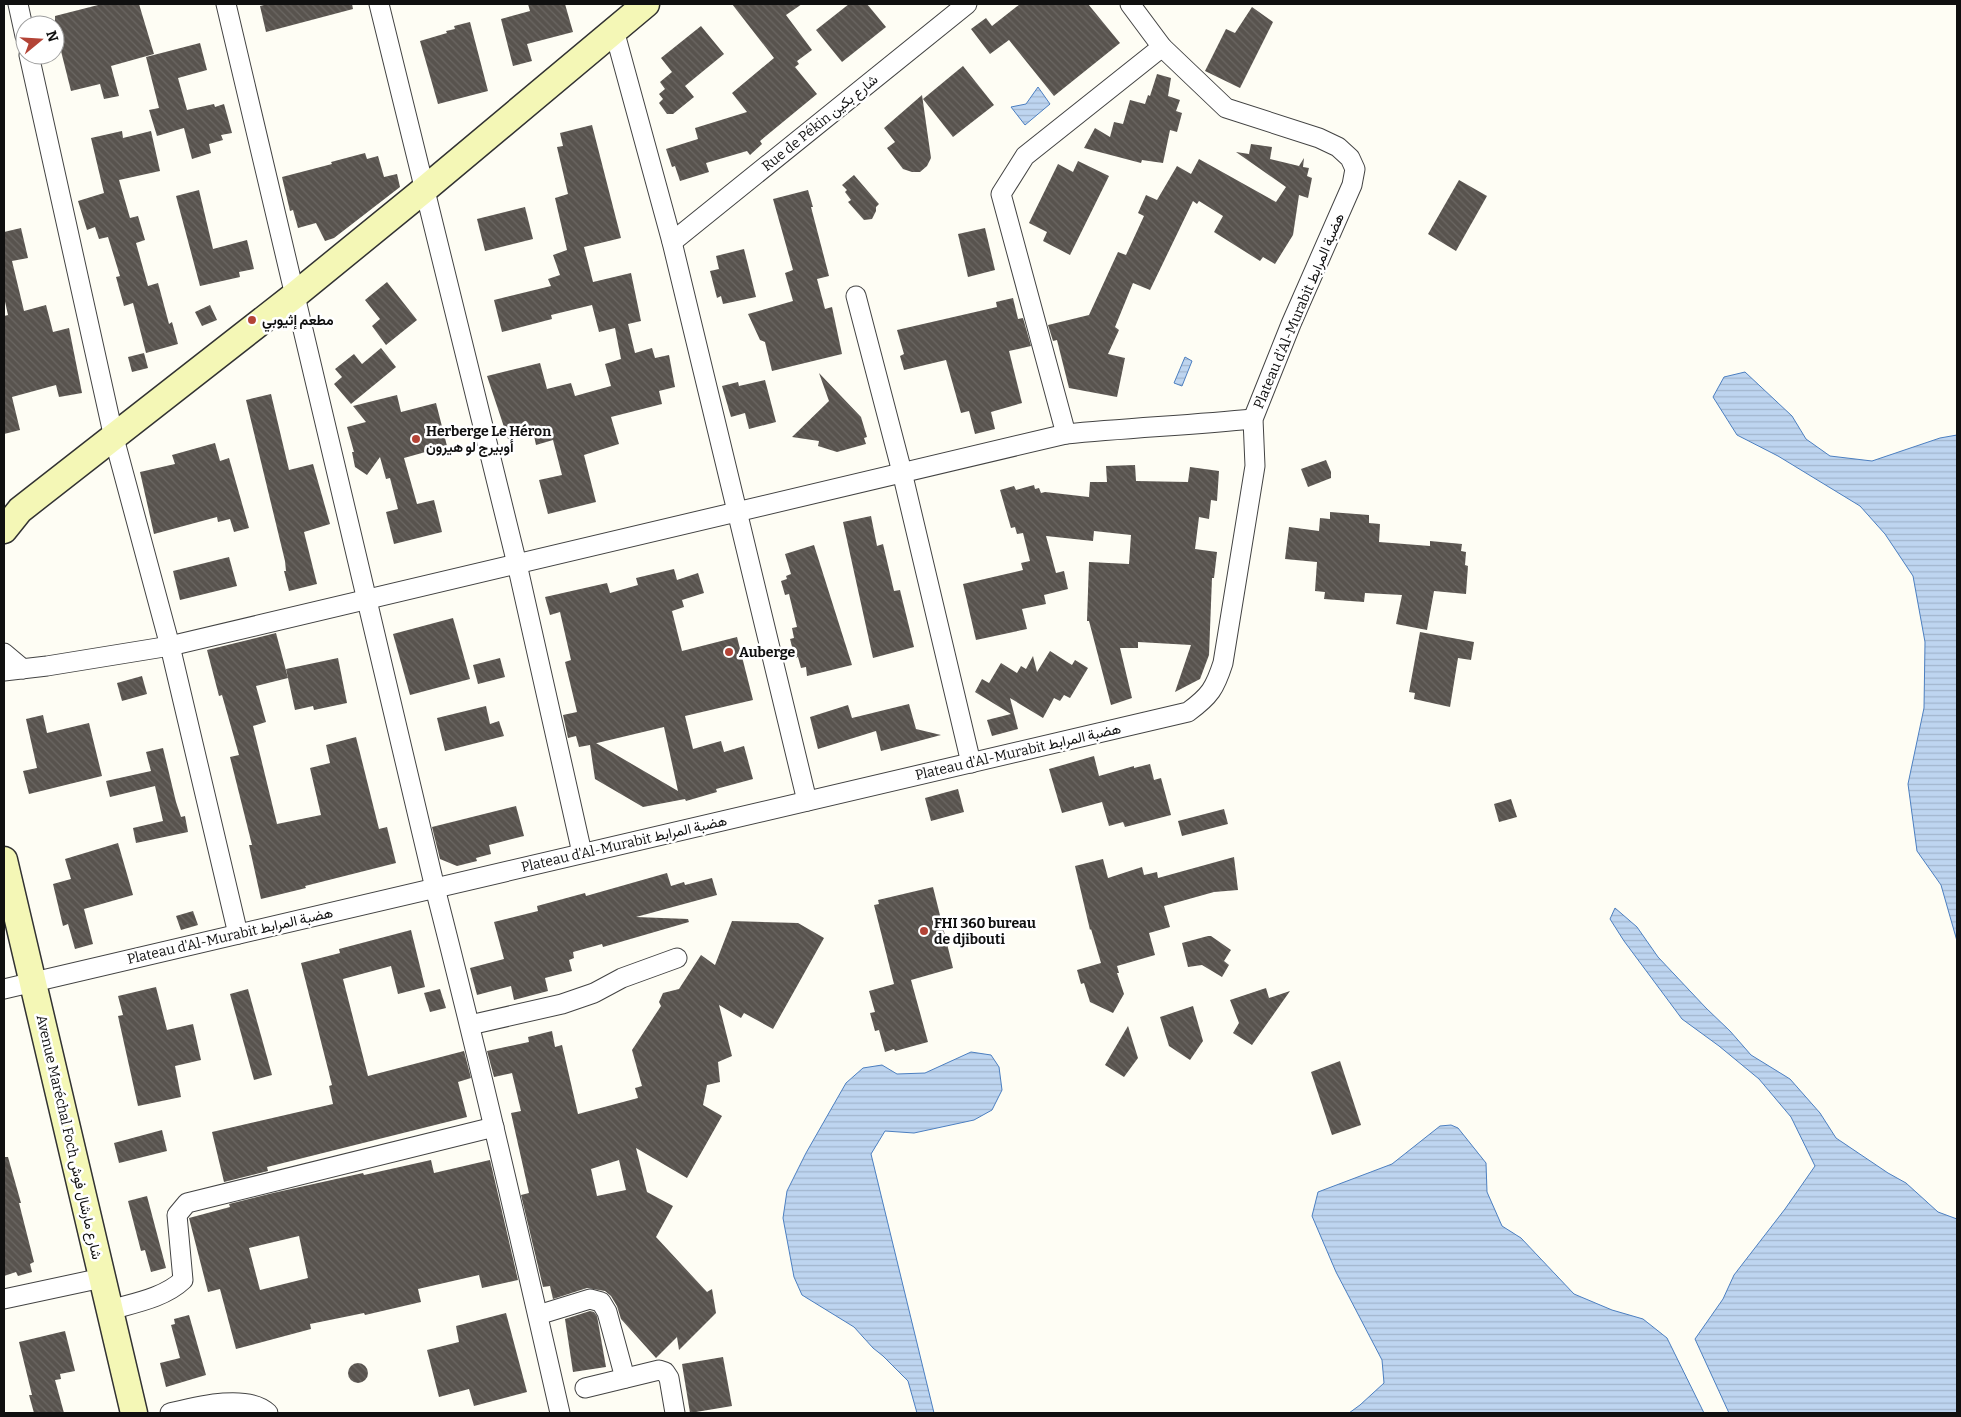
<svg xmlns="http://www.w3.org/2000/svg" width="1961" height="1417" font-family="Bitter,Vazirmatn,serif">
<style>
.water{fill:url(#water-rules);stroke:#4c7fc0}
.building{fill:url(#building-back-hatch);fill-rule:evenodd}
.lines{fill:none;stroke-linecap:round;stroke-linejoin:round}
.street-casing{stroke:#434343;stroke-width:21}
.secondary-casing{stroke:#323232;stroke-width:29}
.street{stroke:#fff;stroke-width:19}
.secondary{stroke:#f4f7b6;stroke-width:26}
.poi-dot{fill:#b34336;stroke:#fff;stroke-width:2}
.labels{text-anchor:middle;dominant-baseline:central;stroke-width:5;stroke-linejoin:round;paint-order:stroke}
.street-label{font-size:14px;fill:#101010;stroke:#fff}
.poi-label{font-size:14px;font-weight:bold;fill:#101010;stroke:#fff;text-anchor:start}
</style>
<defs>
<pattern id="water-rules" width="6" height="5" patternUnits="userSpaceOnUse" patternTransform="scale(1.25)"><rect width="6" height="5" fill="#bed5f0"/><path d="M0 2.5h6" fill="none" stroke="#a2b6cd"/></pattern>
<pattern id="building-back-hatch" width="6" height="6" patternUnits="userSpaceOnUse" patternTransform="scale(1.25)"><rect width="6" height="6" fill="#58534e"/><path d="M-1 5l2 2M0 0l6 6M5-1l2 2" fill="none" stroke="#6b6763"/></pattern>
</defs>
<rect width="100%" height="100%" fill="#fefdf4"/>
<!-- water -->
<g class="water">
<polygon points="1038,87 1050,104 1025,125 1011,107 1026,104"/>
<polygon points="1185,357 1192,361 1182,386 1174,383"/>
<polygon points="1745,372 1792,416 1806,439 1830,456 1872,461 1940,438 1957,435 1957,941 1941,885 1917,851 1908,784 1924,708 1925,642 1913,576 1885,534 1860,506 1778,456 1737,435 1713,397 1724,377"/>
<polygon points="1615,908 1637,927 1658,957 1706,1008 1730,1031 1751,1055 1790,1079 1820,1113 1836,1138 1888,1173 1906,1183 1938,1212 1957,1219 1957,1413 1729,1413 1695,1339 1723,1299 1734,1275 1785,1209 1815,1166 1791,1117 1759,1079 1719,1046 1682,1019 1624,941 1610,919"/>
<polygon points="971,1052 991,1055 999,1067 1002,1090 992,1110 974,1120 914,1133 885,1131 871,1154 934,1413 917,1413 908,1381 883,1356 873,1348 854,1327 802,1295 794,1277 783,1218 787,1191 806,1153 846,1083 863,1068 882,1065 897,1074 925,1073"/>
<polygon points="1451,1125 1458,1128 1486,1163 1487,1192 1502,1226 1521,1238 1574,1294 1612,1310 1643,1319 1667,1338 1704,1413 1349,1413 1360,1405 1384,1383 1382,1360 1336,1272 1312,1216 1318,1192 1392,1164 1440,1126"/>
</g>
<!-- building -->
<g class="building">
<polygon points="102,4 139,4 154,54 111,66 119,96 104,99 100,84 71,91 60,47 55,49 55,16"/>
<polygon points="268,4 352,4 353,9 266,32 260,6"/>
<polygon points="528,4 565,4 573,32 527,44 532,61 513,66 501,19 530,11"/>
<polygon points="732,4 802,4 786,15 812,50 797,61 799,64 795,67 817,94 760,141 762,144 750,155 747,151 706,163 709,172 680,181 675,166 672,167 666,149 698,139 695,128 747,112 732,93 774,58"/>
<polygon points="849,4 867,4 886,27 842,62 816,30"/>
<polygon points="1020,4 1088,4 1120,43 1054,96 1009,40 990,54 971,29 986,18 992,26"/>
<polygon points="1252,7 1273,22 1240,88 1205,71 1226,29 1235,33"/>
<polygon points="470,22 488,91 438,104 420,41 447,33 446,31 455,29 454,26"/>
<polygon points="701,26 724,54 685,86 694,97 673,114 667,114 659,103 663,99 659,94 665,89 660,82 672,72 661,58"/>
<polygon points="200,43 207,70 178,78 187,110 214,104 215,107 224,104 232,133 221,135 223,140 209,144 211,153 192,159 184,128 157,136 149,110 159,108 146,57"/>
<polygon points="963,66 994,105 953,137 923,99"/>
<polygon points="1157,74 1171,78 1168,96 1180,100 1176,111 1182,113 1177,132 1170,130 1163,163 1142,160 1141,163 1084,148 1095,128 1110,137 1114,122 1123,124 1130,100 1145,104 1148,95 1150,96"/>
<polygon points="922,95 931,158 927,166 920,172 912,172 903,169 887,148 895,142 884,128"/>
<polygon points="592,125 621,238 584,247 593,282 631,273 641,321 628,324 635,353 652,348 655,358 669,355 675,387 659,391 662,404 611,417 619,444 584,455 596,502 548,514 539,480 562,475 553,440 536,445 533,431 508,439 487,376 540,363 547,389 571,383 575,396 611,386 605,364 621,359 615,328 599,332 592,305 551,315 552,319 502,332 494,300 551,286 548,279 560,275 553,255 567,250 555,198 568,194 557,147 563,146 560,133"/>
<polygon points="122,131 123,138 151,131 160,171 119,180 130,218 138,216 145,240 136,243 148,286 158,283 169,324 172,322 178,344 146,353 133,303 124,306 116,277 120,276 108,237 99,239 95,227 87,230 78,201 104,193 91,138"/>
<polygon points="1251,144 1272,147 1270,159 1299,166 1304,158 1303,167 1309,168 1307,176 1312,178 1308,198 1299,195 1293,235 1275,264 1263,257 1260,261 1214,232 1223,216 1199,201 1197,204 1193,201 1150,290 1133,283 1115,327 1119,330 1108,354 1125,358 1117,397 1069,388 1057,340 1053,341 1048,325 1089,315 1118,252 1126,255 1144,216 1138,213 1146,195 1157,200 1177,166 1191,174 1199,159 1276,202 1286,187 1236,152 1249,154"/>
<polygon points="365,153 367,159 378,156 384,177 397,174 400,187 334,238 325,241 316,223 298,228 293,210 290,211 282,177 332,164 331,162"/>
<polygon points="1078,161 1109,176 1070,255 1043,241 1047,232 1029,223 1058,164 1073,172"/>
<polygon points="854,175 879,204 876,207 876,211 872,219 864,220 848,202 851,200 845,192 847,190 842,185"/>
<polygon points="1459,180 1487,196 1456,251 1428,234"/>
<polygon points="199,190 213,249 247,240 254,269 239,272 240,277 200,286 176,196"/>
<polygon points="808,190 813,207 811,207 829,276 817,279 825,309 832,307 842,354 772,371 765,342 760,340 748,314 793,301 785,273 793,270 773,199"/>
<polygon points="525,207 533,239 485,251 477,219"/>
<polygon points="21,228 28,258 12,261 24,311 46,305 53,332 69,328 82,393 59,397 56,385 12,397 20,430 4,434 4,316 8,315 4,297 4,232"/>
<polygon points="985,228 995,270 968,277 958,234"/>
<polygon points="744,249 756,297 723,304 721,296 717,298 710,271 719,269 716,256"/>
<polygon points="387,282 417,320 386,345 372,326 380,319 365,300"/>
<polygon points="1013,298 1018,319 1023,318 1031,346 1009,351 1022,403 991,412 995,429 975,434 969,411 961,413 946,360 904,370 900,356 904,354 897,330 997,307 996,302"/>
<polygon points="210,305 217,320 202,326 195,312"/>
<polygon points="381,348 396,367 351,404 334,384 342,377 335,369 354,354 362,364"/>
<polygon points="144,353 148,368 132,372 128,357"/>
<polygon points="819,373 861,417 867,437 864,438 866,444 837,452 818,446 819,441 792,437 829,401"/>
<polygon points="765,380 776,422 749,429 745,413 731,417 722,386 738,382 739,386"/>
<polygon points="271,394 289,470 313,464 330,524 304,532 317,584 289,591 284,571 286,571 285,561 246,400"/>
<polygon points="397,395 401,412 436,403 447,446 404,458 417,504 434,500 442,532 394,544 386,512 398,509 390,478 386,479 380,457 367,475 355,467 352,452 354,452 347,427 366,422 353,406"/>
<polygon points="215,443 220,461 229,458 249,528 234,532 230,519 218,522 217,517 154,534 140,472 175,464 172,455"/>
<polygon points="1326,460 1331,472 1331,478 1308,487 1301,469"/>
<polygon points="1135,465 1136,481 1188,482 1190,467 1219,471 1217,501 1211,500 1209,519 1199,517 1195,549 1217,552 1214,578 1212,578 1209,655 1200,679 1175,692 1191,645 1138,642 1138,648 1120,648 1132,698 1111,705 1089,621 1087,621 1089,562 1129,564 1131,535 1094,531 1093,541 1046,536 1056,573 1064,571 1068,589 1044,595 1046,604 1022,609 1027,629 976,640 963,584 1023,570 1021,563 1030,561 1023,533 1017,534 1015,527 1011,528 1000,490 1014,486 1016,490 1034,485 1035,489 1039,488 1041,493 1045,492 1089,497 1090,482 1107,482 1106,466"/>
<polygon points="1330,512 1369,515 1369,523 1380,524 1379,542 1430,546 1430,541 1462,544 1461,551 1466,552 1465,565 1468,566 1466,594 1434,591 1427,630 1396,624 1402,595 1365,593 1364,602 1324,599 1325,592 1315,591 1317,562 1285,559 1289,527 1319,531 1320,518 1330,519"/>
<polygon points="871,516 877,546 883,544 894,591 900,590 914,647 873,658 843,522"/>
<polygon points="814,545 852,665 807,676 806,667 801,668 798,657 795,658 790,639 794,638 792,628 797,627 789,594 785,595 781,581 787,579 786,576 791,574 785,554"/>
<polygon points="229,557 237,586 180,600 173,571"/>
<path d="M674,569L677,580L698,573L704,593L682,600L684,607L672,611L682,651L737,637L753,700L685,716L693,749L721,741L724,752L744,746L753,779L716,789L717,792L686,801L685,799L643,807L595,779L590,745L579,747L576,736L568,738L563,715L577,712L565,662L571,660L560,612L550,615L545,597L607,583L610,593L638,585L636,578ZM664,727L678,791L596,743H597Z"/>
<polygon points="453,618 470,679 410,695 393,634"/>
<polygon points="1420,632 1474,642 1471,660 1458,658 1450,707 1414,699 1415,693 1409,692"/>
<polygon points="276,633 288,678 256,686 266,722 253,726 277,824 321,815 310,768 330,763 326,745 356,737 379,829 387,827 396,863 305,886 306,888 261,899 249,845 252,845 230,757 239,755 222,695 219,696 207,650"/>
<polygon points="1050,651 1072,665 1075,660 1088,668 1070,698 1064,695 1060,701 1054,698 1043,718 1010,698 1018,729 992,736 987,720 1011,714 975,692 982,679 989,683 1001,663 1017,673 1021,666 1026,669 1033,656 1037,672"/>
<polygon points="338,658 347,703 314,710 313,706 295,710 286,669"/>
<polygon points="500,658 505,677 478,684 473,665"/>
<polygon points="142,676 147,694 122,701 117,683"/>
<polygon points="909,704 916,729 941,735 881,751 876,731 818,749 810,717 848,705 852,718"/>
<polygon points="486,706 490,724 499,721 504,736 445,751 437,718"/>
<polygon points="43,715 47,733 89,723 102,776 29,794 23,771 37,768 26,719"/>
<polygon points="163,748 176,802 181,817 185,816 188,832 136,843 133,828 163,821 155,786 110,797 106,781 151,771 146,752"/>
<polygon points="1094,756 1099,776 1134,766 1134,768 1150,764 1154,780 1161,778 1171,815 1125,827 1123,822 1109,826 1102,802 1062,813 1049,769"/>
<polygon points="958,789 964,812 931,821 925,798"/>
<polygon points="1511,799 1517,817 1499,822 1494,804"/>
<polygon points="516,806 524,836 489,845 491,854 476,858 477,861 457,866 440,859 432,827"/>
<polygon points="1224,809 1228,824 1182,836 1178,821"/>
<polygon points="118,843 133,895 84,909 93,944 75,949 68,924 63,926 53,884 71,879 65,859"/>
<polygon points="1234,857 1238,890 1214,892 1164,906 1170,927 1149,933 1155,955 1117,966 1119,973 1117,973 1124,994 1113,1013 1090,1002 1084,983 1081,984 1077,970 1101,963 1091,929 1090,930 1075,866 1103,859 1108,878 1142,867 1144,875 1157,872 1158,878"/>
<polygon points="667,873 671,886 684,882 685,885 712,878 717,895 636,917 688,919 689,922 603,947 602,944 573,952 574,958 569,960 572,971 545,978 548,991 514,1000 511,986 477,995 470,968 504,959 494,922 538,911 537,906 585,893 586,896"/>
<polygon points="933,887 953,968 911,980 928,1042 895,1051 894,1049 885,1052 879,1030 875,1031 870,1013 875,1012 869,991 894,984 874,905 879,904 878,900"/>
<polygon points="193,911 198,925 181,930 176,916"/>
<path d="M732,921L798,923L824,938L773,1029L744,1013L741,1018L719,1005L732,1056L718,1062L720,1082L707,1085L703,1105L722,1116L687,1178L636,1148L647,1192L673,1206L656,1237L707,1292L712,1289L716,1313L679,1350L677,1337L656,1358L621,1319L617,1306L611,1296L605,1291L587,1288L553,1299L550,1286L543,1287L521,1195L529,1193L511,1113L521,1111L512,1073L494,1077L487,1051L529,1042L528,1037L552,1031L555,1047L562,1045L578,1114L638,1098L635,1088L642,1086L632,1050L661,1006L659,1002L663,993L679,989L701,955L715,965ZM619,1160L626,1190L597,1196L591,1169Z"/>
<polygon points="411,930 425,987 398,994 391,966 343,979 368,1076 464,1051 471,1078 458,1082 467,1117 267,1167 268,1171 224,1182 212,1132 333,1104 329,1086 332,1085 301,963 340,953 339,949"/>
<polygon points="1208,936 1211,936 1231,950 1224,961 1229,965 1222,977 1202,965 1188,967 1182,943"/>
<polygon points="156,987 167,1030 193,1024 201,1060 175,1066 181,1097 138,1106 118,1016 123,1015 118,996"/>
<polygon points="1266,988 1269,998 1290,991 1252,1045 1233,1033 1239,1023 1230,1000"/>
<polygon points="248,989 272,1075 254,1080 230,994"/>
<polygon points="440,989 446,1008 430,1012 424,993"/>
<polygon points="1193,1006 1203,1041 1190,1060 1169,1046 1160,1017"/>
<polygon points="1128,1026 1138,1058 1124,1077 1105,1065"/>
<polygon points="1340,1061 1361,1125 1332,1135 1311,1072"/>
<polygon points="162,1130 167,1151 119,1163 114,1143"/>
<polygon points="4,1157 8,1157 21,1203 19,1203 34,1262 30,1264 32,1272 18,1276 16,1272 4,1276"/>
<path d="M431,1160L434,1173L490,1160L518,1280L482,1288L479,1275L418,1289L421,1302L365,1315L364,1313L310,1324L311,1329L236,1349L220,1289L208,1292L189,1218L230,1207L229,1204L273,1193L363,1173L364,1175ZM299,1236L308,1278L260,1290L249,1248Z"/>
<polygon points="147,1196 166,1268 151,1272 145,1250 141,1251 128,1201"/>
<polygon points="590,1311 594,1312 597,1316 606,1367 573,1372 565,1319"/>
<polygon points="506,1313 527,1392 474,1406 469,1389 439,1397 427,1350 459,1342 456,1326"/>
<polygon points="189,1315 206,1375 166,1387 160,1363 180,1358 171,1325 175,1324 174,1319"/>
<polygon points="65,1331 75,1371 60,1374 61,1379 55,1380 64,1413 34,1413 29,1395 32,1395 19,1342"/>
<polygon points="723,1357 732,1406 690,1413 682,1364"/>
<circle cx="358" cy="1373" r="10"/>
</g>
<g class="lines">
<!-- street casing -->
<g class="street-casing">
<g id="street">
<polyline points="18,4 25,36"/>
<path d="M226,4L435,888C480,1063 520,1238 560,1413"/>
<polyline points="379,4 517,564 582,853"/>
<polyline points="614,30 672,242 807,801"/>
<polyline points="29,55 114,438 170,646 238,934"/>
<polyline points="672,242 967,4"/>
<polyline points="856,296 902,472 971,763"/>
<path d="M1066,434C1129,428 1191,425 1253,419"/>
<polyline points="4,653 23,669"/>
<polyline points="4,671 47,666 170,646 1066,434 1001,194 1025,156 1162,47"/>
<path d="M4,989L1188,712C1210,696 1215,688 1223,663L1255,466L1253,419L1291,324L1352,185L1355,169L1350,158L1338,147L1319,138L1226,108L1162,47L1130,4"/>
<polyline points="470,1025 562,1004 594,993 622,978 677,958"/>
<polyline points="4,1299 102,1278"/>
<path d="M110,1310C134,1303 164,1298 183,1280L177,1215L187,1203L494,1127"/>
<polyline points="538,1315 590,1299 601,1302 607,1312 625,1378"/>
<polyline points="585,1388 659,1370 665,1372 669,1378 675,1413"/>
<path d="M170,1413C195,1407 247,1393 268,1413"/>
</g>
</g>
<!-- secondary casing -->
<g class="secondary-casing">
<g id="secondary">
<polyline points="4,530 20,510 295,295 425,189 646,4"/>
<polyline points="4,860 134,1413"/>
</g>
</g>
<!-- street -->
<use href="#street" class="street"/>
<!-- secondary -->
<use href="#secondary" class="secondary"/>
</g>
<!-- markers -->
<g class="poi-dot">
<circle cx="252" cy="320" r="5"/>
<circle cx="416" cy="439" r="5"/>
<circle cx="729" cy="652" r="5"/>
<circle cx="924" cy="931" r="5"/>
</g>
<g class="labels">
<!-- street labels -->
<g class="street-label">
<text transform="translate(820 123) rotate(-39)">Rue de Pékin شارع بكين</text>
<text transform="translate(1299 311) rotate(-67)">Plateau d'Al-Murabit هضبة المرابط</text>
<text transform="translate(1018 752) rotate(-13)">Plateau d'Al-Murabit هضبة المرابط</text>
<text transform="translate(624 844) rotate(-13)">Plateau d'Al-Murabit هضبة المرابط</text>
<text transform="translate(230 936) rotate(-13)">Plateau d'Al-Murabit هضبة المرابط</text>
<text transform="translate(69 1137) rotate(77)">Avenue Maréchal Foch شارع مارشال فوش</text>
</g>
<!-- poi labels -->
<g class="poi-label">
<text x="262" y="320">مطعم إثيوبي</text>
<text x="426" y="431">Herberge Le Héron<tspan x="426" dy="16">أوبيرج لو هيرون</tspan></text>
<text x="739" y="652">Auberge</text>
<text x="934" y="923">FHI 360 bureau<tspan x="934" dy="16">de djibouti</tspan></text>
</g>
</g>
<!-- border -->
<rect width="1961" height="1417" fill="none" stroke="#101010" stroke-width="10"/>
<!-- north arrow -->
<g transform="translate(40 40) rotate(72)"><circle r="24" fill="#ffffff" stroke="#9f9f9f"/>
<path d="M0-4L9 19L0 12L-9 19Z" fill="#b34336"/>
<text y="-8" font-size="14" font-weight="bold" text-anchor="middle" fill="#101010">N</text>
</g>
</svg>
